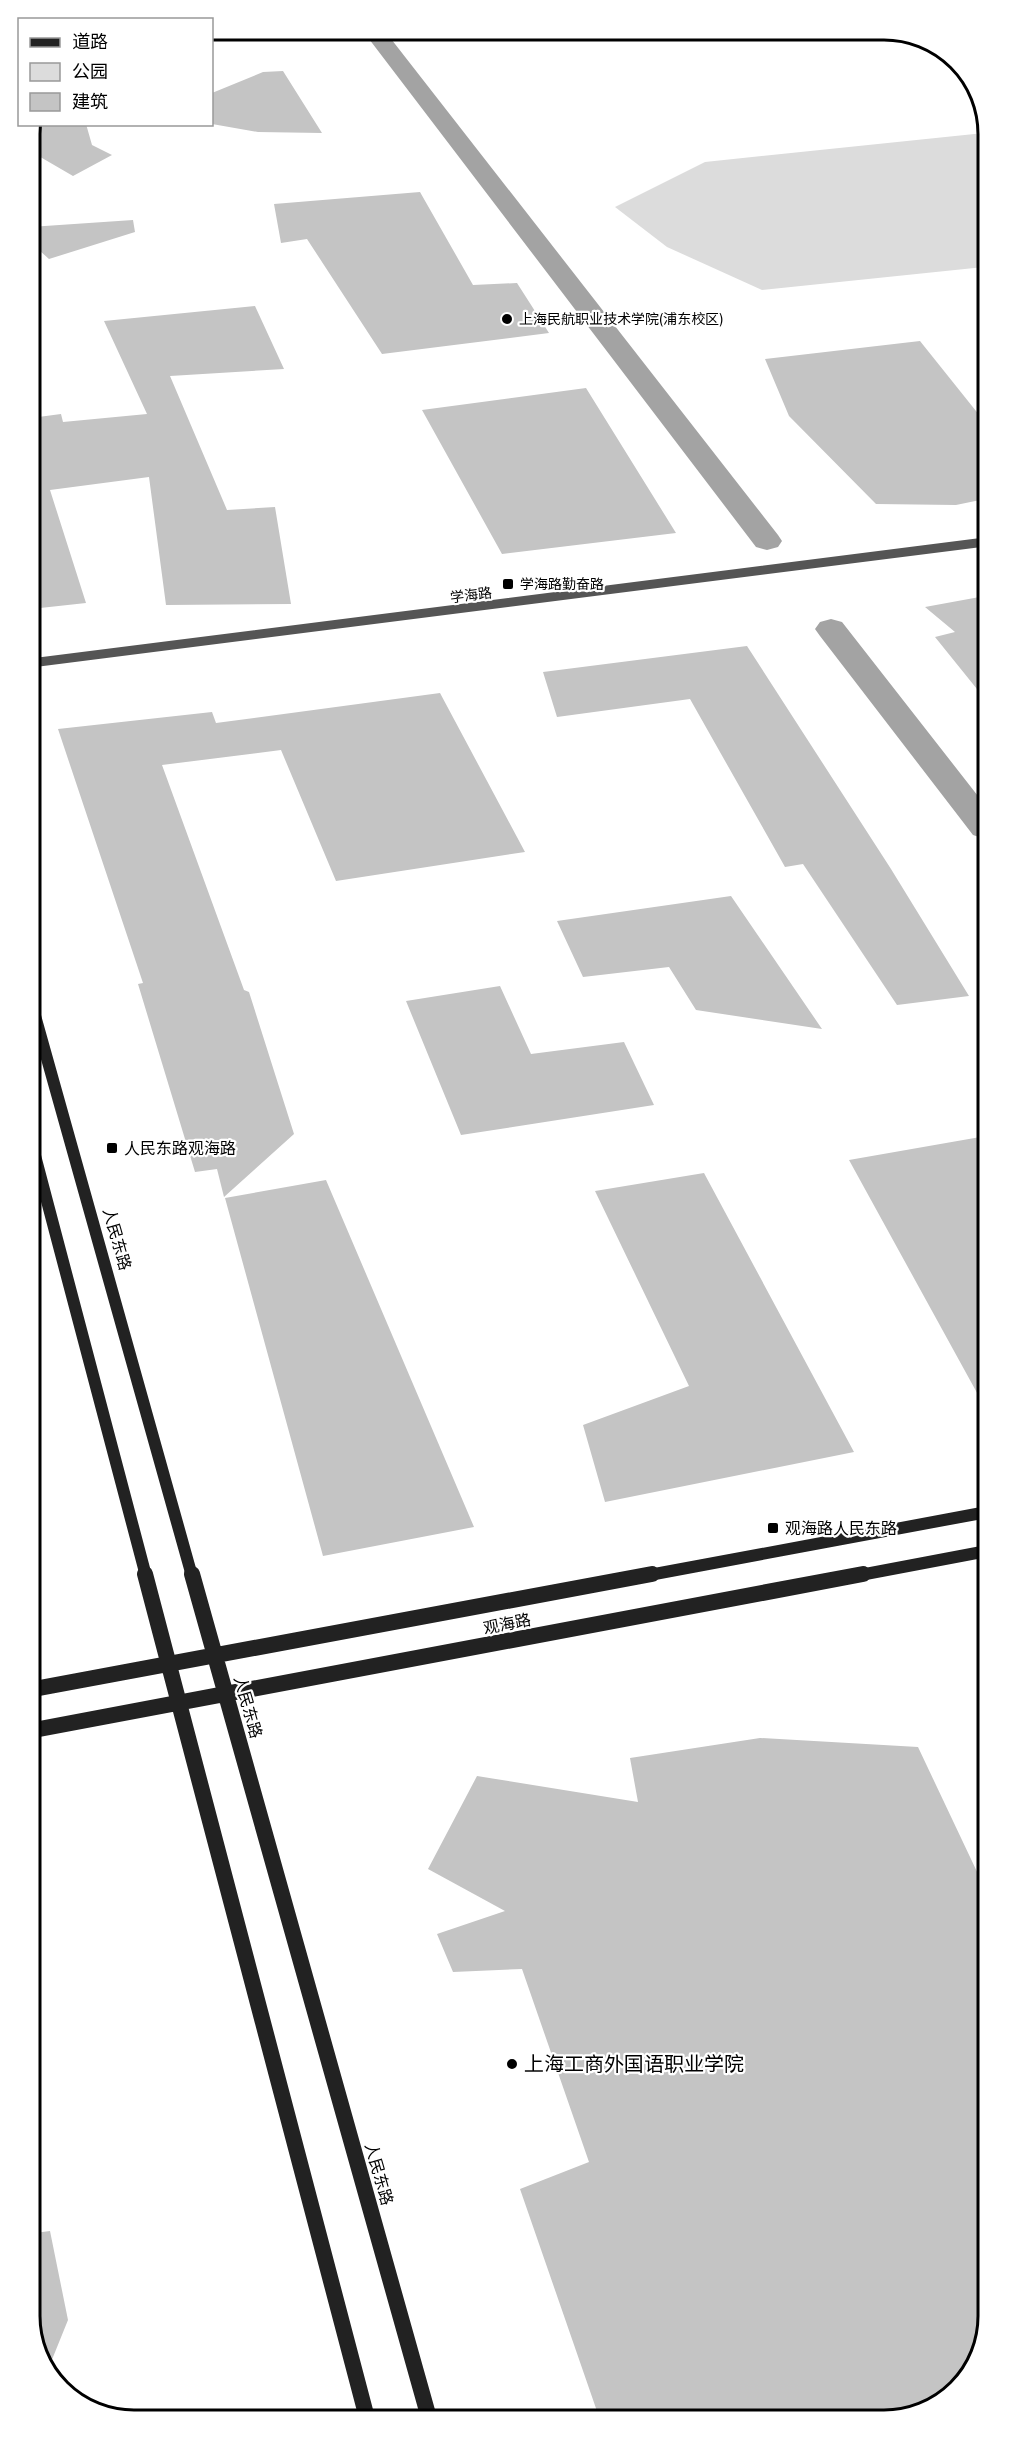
<svg xmlns="http://www.w3.org/2000/svg" width="1019" height="2450" font-family="'Public Sans','Noto Sans SC',sans-serif">
	<rect width="100%" height="100%" fill="#fff"/>
	<!-- green -->
	<path fill="#dcdcdc" d="M984,133v134l-222,23 -95,-43 -52,-40 90,-45z"/>
	<g fill="none" stroke-linecap="round" stroke-linejoin="round">
		<!-- canal -->
		<path fill="#a3a3a3" fill-rule="evenodd" d="M366,35h22l390,500 4,6 -4,6 -11,3 -11,-3z
			M831,619l11,3 143,183v34l-12,-4 -153,-199 -5,-7 5,-7z"/>
	</g>
	<!-- building -->
	<path fill="#c4c4c4" d="M283,71l39,62 -64,-1 -46,-8v-31l51,-21z
		M32,124h54l6,21 20,10 -39,21 -43,-25z
		M420,192l53,93 44,-2 32,50 -167,21 -75,-115 -26,4 -7,-39z
		M133,220l2,12 -86,27 -19,-17v-15z
		M255,306l29,63 -114,7 57,134 48,-3 16,97 -125,1 -17,-128 -99,13 36,113 -55,6v-191l30,-4 2,8 84,-8 -43,-93z
		M920,341l64,80 1,78 -29,6 -80,-1 -87,-88 -24,-57z
		M586,388l90,145 -174,21 -80,-144z
		M985,596v103l-50,-62 20,-5 -30,-25z
		M747,646l144,223 78,127 -72,9 -94,-141 -18,3 -95,-168 -133,18 -14,-45z
		M440,693l85,159 -189,29 -55,-131 -119,15 82,225 5,2 45,142 -70,63 -7,-28 -22,3 -57,-188 5,-1 -85,-254 154,-17 4,11z
		M731,896l91,133 -126,-19 -27,-43 -86,10 -26,-56z
		M500,986l31,68 93,-12 30,63 -193,30 -55,-134z
		M986,1136l1,251v24l-138,-251z
		M704,1173l150,279 -249,50 -22,-77 106,-39 -94,-195z
		M326,1180l148,347 -151,29 -98,-358z
		M760,1738l158,9 70,148 1,421 -21,63 -50,36 -319,2 -79,-228 69,-27 -67,-193 -69,3 -16,-38 68,-23 -77,-42 49,-93 161,26 -8,-44z
		M50,2231l18,89 -19,47 -14,-18v-116z"/>
	<g fill="none" stroke-linecap="round" stroke-linejoin="round">
		<!-- street -->
		<path stroke="#555" stroke-width="9" d="M31,663l954,-121"/>
		<!-- secondary-far1 -->
		<path stroke="#222" stroke-width="12" d="M32,1005l160,571
			M33,1148l113,428
			M644,1576l343,-64
			M855,1576l132,-25"/>
		<!-- secondary -->
		<path stroke="#222" stroke-width="16" d="M145,1574l222,844
			M192,1574l237,844
			M34,1689l618,-115
			M34,1730l829,-156"/>
	</g>
	<!-- markers -->
	<g fill="#000" stroke="#fff" stroke-width="2">
		<circle cx="507" cy="319" r="6"/>
		<rect x="502" y="578" width="12" height="12" rx="3"/>
		<rect x="106" y="1142" width="12" height="12" rx="3"/>
		<rect x="767" y="1522" width="12" height="12" rx="3"/>
		<circle cx="512" cy="2064" r="6"/>
	</g>
	<g text-anchor="middle" dominant-baseline="central" stroke-width="4.5" stroke-linejoin="round" paint-order="stroke">
		<!-- far-poi labels -->
		<g font-size="14" fill="#000" stroke="#fff" text-anchor="start">
			<text x="519" y="319">上海民航职业技术学院(浦东校区)</text>
			<text x="520" y="584">学海路勤奋路</text>
		</g>
		<!-- far-street labels -->
		<g font-size="14" fill="#000" stroke="#fff">
			<text transform="translate(471 595) rotate(-7)">学海路</text>
		</g>
		<!-- poi labels -->
		<g font-size="16" fill="#000" stroke="#fff" text-anchor="start">
			<text x="124" y="1148">人民东路观海路</text>
			<text x="785" y="1528">观海路人民东路</text>
		</g>
		<!-- street labels -->
		<g font-size="16" fill="#000" stroke="#fff">
			<text transform="translate(117 1239) rotate(74)">人民东路</text>
			<text transform="translate(507 1624) rotate(-11)">观海路</text>
			<text transform="translate(248 1707) rotate(74)">人民东路</text>
			<text transform="translate(379 2174) rotate(74)">人民东路</text>
		</g>
		<!-- near-poi labels -->
		<g font-size="20" fill="#000" stroke="#fff" text-anchor="start">
			<text x="524" y="2064">上海工商外国语职业学院</text>
		</g>
	</g>
	<!-- crop -->
	<path d="M0 0H1019V2450H0ZM134 40H884A94 94 0 0 1 978 134V2316A94 94 0 0 1 884 2410H134A94 94 0 0 1 40 2316V134A94 94 0 0 1 134 40Z" fill="#fff" fill-rule="evenodd"/>
	<path fill="none" stroke="#000" stroke-width="3" d="M134 40H884A94 94 0 0 1 978 134V2316A94 94 0 0 1 884 2410H134A94 94 0 0 1 40 2316V134A94 94 0 0 1 134 40Z"/>
	<!-- legend -->
	<rect x="18" y="18" width="195" height="108" fill="#ffffff" stroke="#999999" stroke-width="1.5"/>
	<rect x="30" y="38" width="30" height="9" fill="#222222" stroke="#999999" stroke-width="1.5"/>
	<text x="72" y="48" font-size="18" fill="#000000">道路</text>
	<rect x="30" y="63" width="30" height="18" fill="#dcdcdc" stroke="#999999" stroke-width="1.5"/>
	<text x="72" y="78" font-size="18" fill="#000000">公园</text>
	<rect x="30" y="93" width="30" height="18" fill="#c4c4c4" stroke="#999999" stroke-width="1.5"/>
	<text x="72" y="108" font-size="18" fill="#000000">建筑</text>
</svg>
